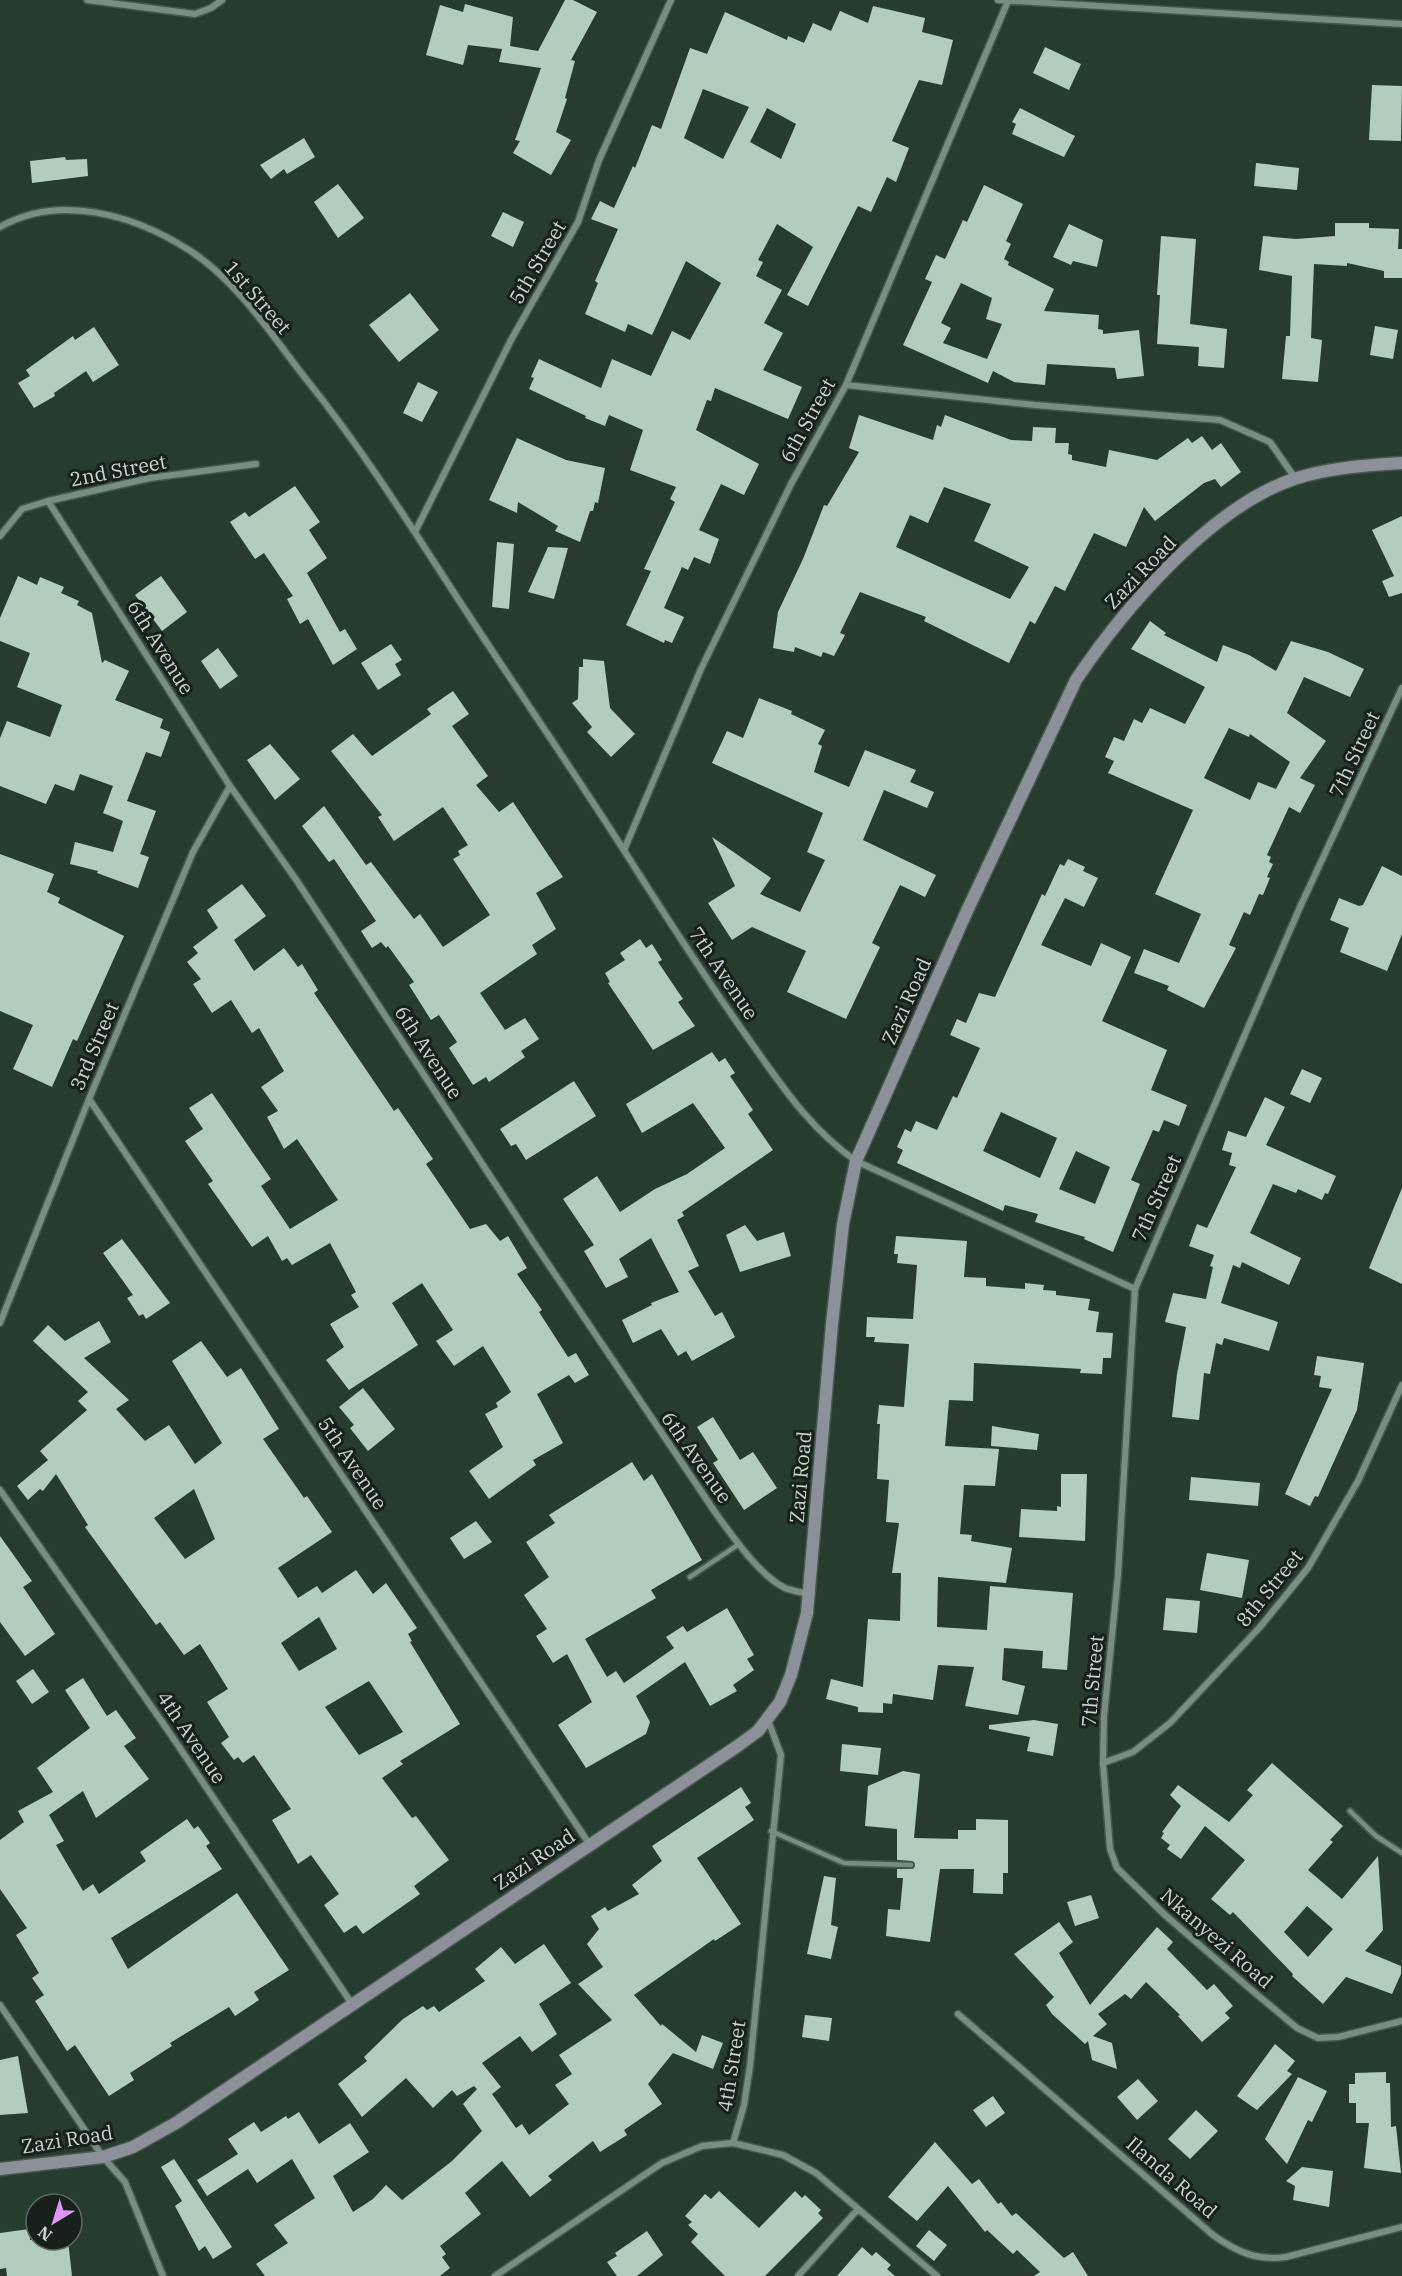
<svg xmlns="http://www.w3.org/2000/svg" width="1402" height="2276" font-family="'IBM Plex Serif',serif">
	<rect width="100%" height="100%" fill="#263c2f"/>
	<!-- building -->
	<path fill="#b3cdbd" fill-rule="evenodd" d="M565,0h8l24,12 -26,48 4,1 -10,37 2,1 -11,33 15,8 -20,35 -38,-22 7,-12 -5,-1 26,-72 -42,-6 3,-13 -34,-4 -5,20 -37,-10 14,-50 23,7 2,-8 48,13 -3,29 28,5z
		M873,6l52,12 -3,14 31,8 -11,45 -23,-5 -27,61 17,7 -13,34 -9,-5 -16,35 -13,-6 -50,100 -21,-11 26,-48 -36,-23 -19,36 5,2 -7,14 26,14 -18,33 19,10 -20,37 39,17 -14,32 -73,-31 -4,13 -4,-1 -11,30 63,34 -15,31 -23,-11 -22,46 20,9 -9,25 -16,-7 -6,13 -6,-3 -18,41 20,9 -12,26 -7,-3 -1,3 -38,-18 25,-54 -7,-2 31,-67 -5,-3 6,-12 -46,-17 13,-40 -34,-15 -4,11 -20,-8 1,-2 -57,-27 5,-11 -3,-1 8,-18 62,29 11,-29 39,17 21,-45 18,9 31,-57 -35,-22 -34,74 -24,-11 -3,8 -40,-18 13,-31 -3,-2 23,-52 -27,-10 9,-18 14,7 19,-42 2,2 17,-43 9,4 29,-81 17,6 18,-42 62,28 1,-4 16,7 9,-20 18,8 9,-20 28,12zM703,89l46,18 -26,52 -39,-21zM767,108l29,16 -15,35 -31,-17z
		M1045,47l36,17 -12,26 -36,-17z
		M1372,85l30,1 -1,55 -32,-1z
		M1020,108l55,28 -11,21 -52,-23 4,-10 -4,-2z
		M304,138l11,19 -28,17 -3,-5 -13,10 -11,-14z
		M65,157l1,3 21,-1 1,17 -56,7 -2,-22z
		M1256,163l43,5 -2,22 -43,-4z
		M338,184l26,34 -26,20 -24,-36z
		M984,185l39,19 -17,37 5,3 -7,15 5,3 -1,3 46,24 -10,22 55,4 -1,14 5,1v4l36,-4 5,46 -27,3 -2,-11 -68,-4 -2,21 -31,-3 -21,-11 -5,12 -85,-38 29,-63 -7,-3 11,-24 9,4 18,-39 4,2zM961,283l31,15 -6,21 16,5 -15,35 -44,-16 8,-15 -10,-5z
		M503,212l21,10 -11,25 -22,-11z
		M1335,223h34v5l30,1 -1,20h4v29h-18v-7l-37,-8v3l-33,-2 -3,74 11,2 -4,42 -36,-3 4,-43h4l2,-60 -33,-6 4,-34 33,3 39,-3z
		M1069,224l34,16 -6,27 -24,-6 -2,4 -18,-8z
		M1161,236l35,3 -6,85 37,5 -3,39 -26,-2 1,-19 -42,-3 3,-49h-3z
		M410,293l29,37 -40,32 -30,-37z
		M1375,326l23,4 -5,29 -23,-4z
		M94,327l25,38 -26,17 -7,-11 -32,22 1,3 -21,12 -16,-25 12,-7 -4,-6 47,-34 2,4z
		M418,382l20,10 -16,30 -19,-9z
		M859,415l74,25 4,-15 4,2 4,-12 66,25 21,1 1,-14 23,1 -1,15h14l-1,11 4,1v5l34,7 3,-17 48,10 31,-22 4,5 10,-7 10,14 9,-7 20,29 -20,15 -6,-8 -11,4 -49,38 -11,-14 -18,40 -32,-14 -29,58 -10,-5 -20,38 -5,-3 -21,42 -85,-42 2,-4 -66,-25 -20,41 5,2 -11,21 -11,-4 -2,5 -26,-10 -1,5 -21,-4 5,-36 25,-53 21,-54 3,1 32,-54 -10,-4zM944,487l47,17 -17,37 55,26 -19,32 -114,-52 14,-32 18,8z
		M517,438l49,22 39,8 -7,35 -3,-1 -2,9h-3l-10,31 -25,-11 3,-5 -40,-24 -1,11 -28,-13z
		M295,486l25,36 -11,8 18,28 -20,15 33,59 5,-3 12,20 -24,16 -25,-46 -8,5 -13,-25 6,-3 -29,-43 -9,6 -25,-37 15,-10 4,5z
		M1402,516v77l-13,4 -7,-16 12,-5 -22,-46z
		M497,542l17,2 -5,65 -17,-2z
		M548,547l20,1 -14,51 -26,-7z
		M18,576l19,9 3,-8 24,10 -3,6 18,8 -2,4 15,8 10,50 3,-3 24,11 -14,29 48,19 -3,9 10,4 -9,25 -15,-5 -19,49 29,10 -16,43 9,3 -11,31 -41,-15 1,-2 -28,-7 5,-22 38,10 10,-31 -20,-8 10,-27 -33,-12 -6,17 -19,-7 -9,20 -46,-18v-48l7,-17 43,16 12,-32 -45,-18 13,-34 -30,-12v-23z
		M161,576l26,36 -25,19 -27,-36z
		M1150,621l16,12 -2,2 53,27 6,-17 26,10 27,16 15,-30 37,11 36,17 -14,28 -46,-20 -17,36 39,28 -26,37 15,7 -15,28 -11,-6 -22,48 4,2 -2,5 4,2 -6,13 3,1 -7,17 -4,-1 -9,21 -6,-3 -15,33 7,3 -32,60 -37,-18 2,-4 -35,-13 10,-24 35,14 22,-49 -46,-20 38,-84 -85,-37 6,-12 -9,-4 9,-20 10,4 10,-22 8,4 8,-15 35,16 20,-37 -74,-38zM1229,728l20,9 1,-3 40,28 -14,27 -18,-7 -8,18 -46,-22z
		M391,644l11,16 -7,4 6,11 -23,15 -17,-27z
		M218,648l20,28 -18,13 -19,-28z
		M583,659l21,2 6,47 25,26 -24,23 -24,-25 5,-5 -20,-24 6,-4 1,-32h4z
		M453,691l16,23 -17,12 36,50 -12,9 23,27 14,-10 50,75 -27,16 20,36 -24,16 5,9 -57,39 25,37 20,-12 14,21 -18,12 4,6 -36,25 -3,-5 -13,8 -24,-37 8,-6 -18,-27 -8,5 -22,-35 5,-3 -26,-36 -2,2 -5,-6 -9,6 -11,-17 15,-10 -42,-62 -5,3 -27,-36 22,-20 42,59 5,-3 43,57 6,-5 23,33 47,-32 -37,-56 7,-4 -2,-4 10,-6 -25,-38 -49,34 -16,-24 4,-2 -51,-64 22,-17 19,22 59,-42 -4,-5z
		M759,698l33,13 -1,3 34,16 -7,14 4,2 -8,26 35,15 16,-37 51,20 -6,12 24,10 -7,16 -43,-18 -21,50 73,35 -11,22 -25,-12 -28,58 8,4 -34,72 -59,-27 19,-41 -54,-24 -20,13 -24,-37 27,-17 -23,-49 59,41 -11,16 40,18 25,-52 -18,-8 16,-39 -111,-50 15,-32 16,7z
		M270,744l30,35 -25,21 -28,-40z
		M0,854l54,20 -7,18 13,6 -2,5 66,33 -47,105 -4,-2 -21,48 -39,-18 20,-44 -33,-14z
		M1068,859l17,8 -2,4 15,7 -14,29 -19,-9 -24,47 50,21 10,-23 30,14 -29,64 65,29 -16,40 36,15 -8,21 -15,-6 -5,12 -6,-2 -22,50 9,4 -27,68 -29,-13 1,-2 -50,-15 3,-8 -33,-9 -2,6 -106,-48 6,-13 -6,-3 8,-18 6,3 5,-11 21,9 16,-34 4,2 23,-50 -30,-13 7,-16 9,4 13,-30 16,4 47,-103 3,2 15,-32 4,2zM1001,1112l56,26 -17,40 -57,-27zM1076,1151l34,16 -15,37 -36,-15z
		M1382,866l20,10v58l-15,37 -47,-19 9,-24 -19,-8 9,-22 20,8 4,-1z
		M242,884l24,32 -32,24 20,31 30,-23 14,19 4,-3 16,26 -4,3 80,118 4,-3 35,51 -7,5 44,65 16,-5 14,17 8,-5 19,32 -10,6 25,36 -3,2 29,45 8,-4 13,22 -14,8 -6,-8 -32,19 26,49 -30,17 3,5 -47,34 -20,-28 34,-24 -18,-33 13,-7 -2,-4 15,-11 -28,-46 -29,20 -18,-25 17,-11 -31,-47 -30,20 26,42 -69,45 -23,-30 18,-13 -14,-23 29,-17 -8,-12 5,-3 -26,-49 -38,22 -5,-7 -5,3 -14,-25 -16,11 -44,-63 5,-3 -28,-40 18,-12 -14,-21 23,-15 59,86 -10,7 29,43 48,-29 -41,-61 -13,10 -17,-32 11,-6 -17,-24 23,-16 -25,-43 -7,5 -21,-33 -19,13 -19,-29 8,-5 -14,-17 11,-9 -5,-6 25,-19 -11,-18z
		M640,939l6,9 6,-4 10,16 -4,2 25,37 -5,3 17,24 -42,24 -45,-67 2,-1 -5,-9 20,-13 -5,-7z
		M712,1052l7,10 6,-4 10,15 -5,3 23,34 -5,4 25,36 -91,62 2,4 -7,4 22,46 -11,5 27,45 7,-4 13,25 -43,24 -6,-10 -8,5 -17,-27 -28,14 -11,-23 30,-15 -1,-2 28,-11 -28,-54 -32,21 9,18 -22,11 -22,-37 10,-6 -31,-46 34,-23 23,36 35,-23 32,-15 38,-26 -32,-45 -51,30 -16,-29z
		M1302,1069l20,9 -12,25 -20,-9z
		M574,1081l22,35 -70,44 -10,-16 -5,2 -11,-17z
		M1265,1097l20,10 -19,38 70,31 -8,18 -3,-1 -3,7 -24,-11 -2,4 -23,-9 -23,49 51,25 -12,27 -47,-23 -2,6 -7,-3 -12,38 57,19 -9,29 -45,-13 -2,7 -6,-2 -6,31 -6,-1 -5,47 -27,-3 5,-43 9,-47 -21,-5 8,-29 33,6 7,-32 -3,-1 4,-11 -25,-9 8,-22 10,4 29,-61 -7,-2 3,-12 -10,-3 6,-19 18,6z
		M1402,1188v96l-33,-16z
		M745,1225l12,16 27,-9 7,24 -51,16 -14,-37z
		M896,1236l71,5 -3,36 22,1v8l39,3v-6l19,2 -1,5 13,1v4l34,4 -2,11 11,2 -3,20 17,1 -2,25h-8l-1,16 -22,-1 1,-4 -107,-6 -1,38 -24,-1 -4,46 54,3 -4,37 -31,-1 -4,49 12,1 -1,6 41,7 -6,35 -68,-6 -1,50 50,3 3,-44 83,7 -6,77 -25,-2 1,-17 -39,-3 -2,32 23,6 -7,29 -53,-9 9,-39 -36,-2 -5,35 -40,-6 -1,10 -9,-1v10l-25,-1v-5l-32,-8 5,-20 32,8 5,-68 32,2 1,-48h-9l7,-50 -13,-1 3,-42 -12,-1 3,-55h-3l2,-19 25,2 5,-63 -35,-2 1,-5h-9l1,-20 46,2 4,-54 -20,-2 1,-9h-4z
		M122,1239l48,64 -24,16 -3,-5 -4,2 -12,-18 6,-3 -30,-42z
		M99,1321l12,21 -27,16 45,42 -13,9 29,32 24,-16 26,39 27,-21 -50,-82 29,-20 26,36 14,-9 38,61 -16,10 41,59 3,-2 25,36 -54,36 20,30 19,-12 5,7 34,-23 17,24 13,-11 31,45 -9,6 4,7 -2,1 50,82 -60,37 3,3 -21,14 30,40 4,-2 33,44 -35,26 6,8 -57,40 -7,-9 -12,8 -20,-28 15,-11 -28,-39 -13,9 -26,-44 19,-11 -37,-54 -11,8 -5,-6 -4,3 -13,-17 8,-6 -22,-35 21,-13 -28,-45 -16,11 -24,-33 -4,3 -71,-98 3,-2 -32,-51 -13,17 -3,-2 -12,11 -11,-14 31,-26 -8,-9 47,-41 -9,-9 10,-9 -55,-51 15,-16 17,16zM194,1489l21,50 -30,20 -31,-41zM319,1617l18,32 -38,22 -18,-28zM369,1681l34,51 -44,23 -34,-48z
		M1317,1356l47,7 -7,47 -39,87 -3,-1 -5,10 -25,-12 47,-105 -13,-2 2,-11 -7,-1z
		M363,1388l32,41 -27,22 -18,-23 4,-3 -15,-18z
		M713,1417l27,43 13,-8 24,36 -33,22 -31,-47 5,-3 -21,-33z
		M992,1426l47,8 -2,16 -46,-4z
		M632,1462l12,19 8,-7 50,86 -51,30 5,8 -71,41 22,38 9,-6 8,12 50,-35 -8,-11 17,-11 4,6 40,-24 27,47 -7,4 7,11 -21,15 4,6 -27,15 -25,-44 -49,34 14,26 -4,12 -60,34 -28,-43 34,-23 -25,-48 -14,9 -17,-27 11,-7 -23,-34 25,-18 -23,-35 29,-19 -6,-8z
		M1061,1474h26l-2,67 -66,-4 2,-28 36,2v-5l4,1z
		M1191,1477l69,6 -2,23 -69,-6z
		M476,1521l16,21 -28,17 -14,-21z
		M0,1536l32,45 -9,6 32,47 -30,22 -25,-34z
		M1207,1553l42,7 -7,38 -42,-8z
		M1166,1598l34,3 -3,32 -34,-3z
		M33,1669l16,23 -17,12 -16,-23z
		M83,1678l24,38 9,-6 20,28 -12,8 25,33 -53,39 -13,-27 -34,24 15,26 -8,4 27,46 10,-7 6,10 47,-33 -6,-9 47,-33 7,10 4,-3 12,17 -4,3 16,23 -111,69 17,31 109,-76 52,77 -35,22 5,8 -24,16 -6,-9 -59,36 2,3 -42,27 4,7 -25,16 -34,-51 -8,6 -32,-50 9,-6 -12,-17 7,-5 -23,-38 11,-7 -27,-39v-49l24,-18 -6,-11 35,-19 -16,-24 53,-40 -25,-38z
		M1034,1720l24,4 -5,32 -26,-5 3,-14 -41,-8v-4z
		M842,1744l39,4 -3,27 -38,-4z
		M1272,1763l71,63 -13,14 3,2 -25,28 34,29 36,-43 5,74 -18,21 36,15v8l-9,20 -46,-17 -23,27 -31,-28 1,-2 -60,-62 -3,3 -19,-16 34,-39 -40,-34 -24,33 -14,-10 3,-4 -9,-7 3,-5 -2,-1 19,-26 -11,-11 8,-10 51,37 24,-27 -6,-5zM1307,1906l26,23 -25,28 -24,-25z
		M903,1771l17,3 -6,64 44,1v-9h18v-11l32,1v53h-5v21l-30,-1 1,-24h-34l-10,73 -44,-6 2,-27 12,1 3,-32h-6v-9h16l2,-4 -3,-4 -15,-1v-31l-32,-3 3,-40z
		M741,1787l10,16 -6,4 9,13 -57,38 44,66 -26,17 -1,-2 -80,56 27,31 1,-2 34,28 6,-17 21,8 -10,26 -40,-16 -25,31 14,20 -38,26 3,5 -27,17 -7,-11 -45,35 4,4 -22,17 -28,-36 -37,32 16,21 -41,32 6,8 -4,3 8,11 -10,8h-175l-9,-12 32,-21 -14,-18 41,-27 -23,-39 -35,24 -9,-14 -41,27 -10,-16 41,-26 -10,-15 26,-17 7,10 25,-16 2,3 11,-7 20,32 31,-21 19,29 -36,24 20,36 20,-13 13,-14 16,15 50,-39 30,-30 -19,-27 14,-15 -3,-3 -17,10 -5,-6 -19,18 -27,-30 -44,39 -24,-33 29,-23 -3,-4 39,-38 20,-13 4,4 7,-4 5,6 46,-31 -10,-12 26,-22 14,17 29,-20 27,39 -32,21 18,30 -25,18 -12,-16 -38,27 19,24 -9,7 24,34 6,-4 7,11 40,-31 -14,-19 17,-11 -13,-19 53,-35 -34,-36 25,-17 -16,-23 12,-15 -8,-13 14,-9 3,4 31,-17 -7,-9 30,-24 -10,-15z
		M824,1876l12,2 -5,47 7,2 -7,32 -24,-5z
		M1091,1895l8,23 -24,8 -8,-24z
		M1059,1922l14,20 -14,11 31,52 67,-78 16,15 -6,7 40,41 7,-6 19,22 -8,7 5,5 -28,24 -24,-26 2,-1 -34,-33 -15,17 -6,-5 -27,20 9,10 -14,12 19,7 5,26 -25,-9 -4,-19 -3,3 -33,-30 -6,-9 8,-8 -40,-43z
		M805,2015l27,3 -3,23 -27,-4z
		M1275,2044l20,17 -8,10 5,3 -35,36 -20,-14z
		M18,2056l10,57 -28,2v-55z
		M1386,2072v11h4l1,44 5,-1 5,47 -37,-5 5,-45h-13v-20h-7v-19h6v-11z
		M1298,2077l29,14 -15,31 -4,-2 -21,44 -22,-25z
		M1138,2079l20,22 -21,19 -20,-23z
		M993,2096l12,17 -19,14 -13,-17z
		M1196,2110l22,21 -28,28 -22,-20z
		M935,2142l37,42 7,-5 19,25 3,-2 11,14 4,-3 48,45 9,-6 15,24h-54l6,-4 -23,-22 -4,4 -26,-24 -2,2 -37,-46 -31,35 -29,-24z
		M174,2159l58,88 -19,12 -8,-13 -6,5 -24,-45 7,-5 -21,-34z
		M1302,2167l31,4 -4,36 -36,-7 2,-14 -9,-5z
		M719,2191l40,37 36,-37 7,7 3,-3 16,15 -3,3 5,5 -58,58h-40l-34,-34 7,-8 -10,-9 4,-3 -7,-6 20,-22 6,5z
		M29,2229l1,11h38l4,36h-65l-1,-8 -6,1v-36z
		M929,2230l18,15 -13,16 -18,-15z
		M647,2231l16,24 -26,21h-20l-10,-14 10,-6 -2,-3z
		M862,2247l10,9 4,-4 15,13 -4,4 8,7h-58z"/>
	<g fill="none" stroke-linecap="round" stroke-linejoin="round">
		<defs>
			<path id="lane" d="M690,1577l49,-33
				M1350,1811l26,25 26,17
				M771,1831l73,32 67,2"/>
			<path id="street" d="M87,0l108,14 16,-6 11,-8
				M998,0l404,24
				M0,227c60,-34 134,-12 189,23 50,32 85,89 121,134 56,70 103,146 152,221 56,86 115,171 170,258 38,60 77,120 118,178 32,45 60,88 106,120l279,128
				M846,385l189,20 185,15 50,22 25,36
				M48,501l182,285 67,95 237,362 183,272c17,23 42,60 68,73 7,3 16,4 23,6
				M415,532l96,-192 67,-118 21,-62 72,-160
				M0,536l22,-27 26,-8 102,-23 106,-14
				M1402,688l-102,219 -165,382 -17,286 -14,141 -1,47 7,86 7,19 48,47 83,72 49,41 21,10 20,-1 64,-16
				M624,850l77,-181 90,-185 55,-99 162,-384
				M89,1099l501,746
				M0,1323l89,-224 104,-247 37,-66
				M0,1490l167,239 185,275
				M1103,1763l30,-11 37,-29 90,-96 48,-59 50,-87 44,-96
				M0,2005l103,152 22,25 38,94
				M958,2014l255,221c24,17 44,26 73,22l116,-30
				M733,2143l50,12 33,18 121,103
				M495,2276l167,-113 40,-17 31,-3 11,-38 6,-39 31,-311 -13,-35
				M798,2276l60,-67"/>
			<path id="secondary" d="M0,2169l103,-12 30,-10 43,-24 563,-378 19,-14 22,-29 11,-27 16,-62 25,-289 11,-100 13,-63 110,-248 110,-233c48,-72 135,-173 218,-201 34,-11 73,-14 108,-16"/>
		</defs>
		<!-- lane casing -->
		<use href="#lane" stroke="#45584e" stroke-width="8"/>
		<!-- street casing -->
		<use href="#street" stroke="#45584e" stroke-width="9"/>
		<!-- secondary casing -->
		<use href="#secondary" stroke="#45584e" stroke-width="15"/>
		<!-- lane -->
		<use href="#lane" stroke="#768f80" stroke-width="4.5"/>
		<!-- street -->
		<use href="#street" stroke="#768f80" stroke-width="6"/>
		<!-- secondary -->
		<use href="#secondary" stroke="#8c9098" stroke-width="12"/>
	</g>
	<g text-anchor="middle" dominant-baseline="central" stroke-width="6" stroke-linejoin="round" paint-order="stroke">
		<!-- street labels -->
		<g font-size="20" fill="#c8d5cd" stroke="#17201a">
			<text transform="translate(537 262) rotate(-60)">5th Street</text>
			<text transform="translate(258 297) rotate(49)">1st Street</text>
			<text transform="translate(807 420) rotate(-61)">6th Street</text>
			<text transform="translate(118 470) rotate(-11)">2nd Street</text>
			<text transform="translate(1140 572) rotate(-46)">Zazi Road</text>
			<text transform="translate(161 647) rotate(58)">6th Avenue</text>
			<text transform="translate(1354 754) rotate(-65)">7th Street</text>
			<text transform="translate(724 973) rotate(56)">7th Avenue</text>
			<text transform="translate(906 1001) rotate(-66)">Zazi Road</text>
			<text transform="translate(94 1046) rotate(-67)">3rd Street</text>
			<text transform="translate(429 1052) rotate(57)">6th Avenue</text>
			<text transform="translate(1156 1198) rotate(-66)">7th Street</text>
			<text transform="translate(697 1457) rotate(55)">6th Avenue</text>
			<text transform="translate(353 1463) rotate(56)">5th Avenue</text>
			<text transform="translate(800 1477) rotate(-85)">Zazi Road</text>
			<text transform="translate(1269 1588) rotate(-51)">8th Street</text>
			<text transform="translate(1092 1681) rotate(-85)">7th Street</text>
			<text transform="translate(192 1737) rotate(56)">4th Avenue</text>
			<text transform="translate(534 1859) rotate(-34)">Zazi Road</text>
			<text transform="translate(1217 1938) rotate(41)">Nkanyezi Road</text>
			<text transform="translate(731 2066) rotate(-81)">4th Street</text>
			<text transform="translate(67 2139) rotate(-9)">Zazi Road</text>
			<text transform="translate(1172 2177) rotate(41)">Ilanda Road</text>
		</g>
	</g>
	<!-- north arrow -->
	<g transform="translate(54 2222) rotate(218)"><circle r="28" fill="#17201a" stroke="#5e6862" stroke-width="1.5"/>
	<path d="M0-4.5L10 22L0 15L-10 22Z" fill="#de98f3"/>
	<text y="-9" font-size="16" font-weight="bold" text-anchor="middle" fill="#c8d5cd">N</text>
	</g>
</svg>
